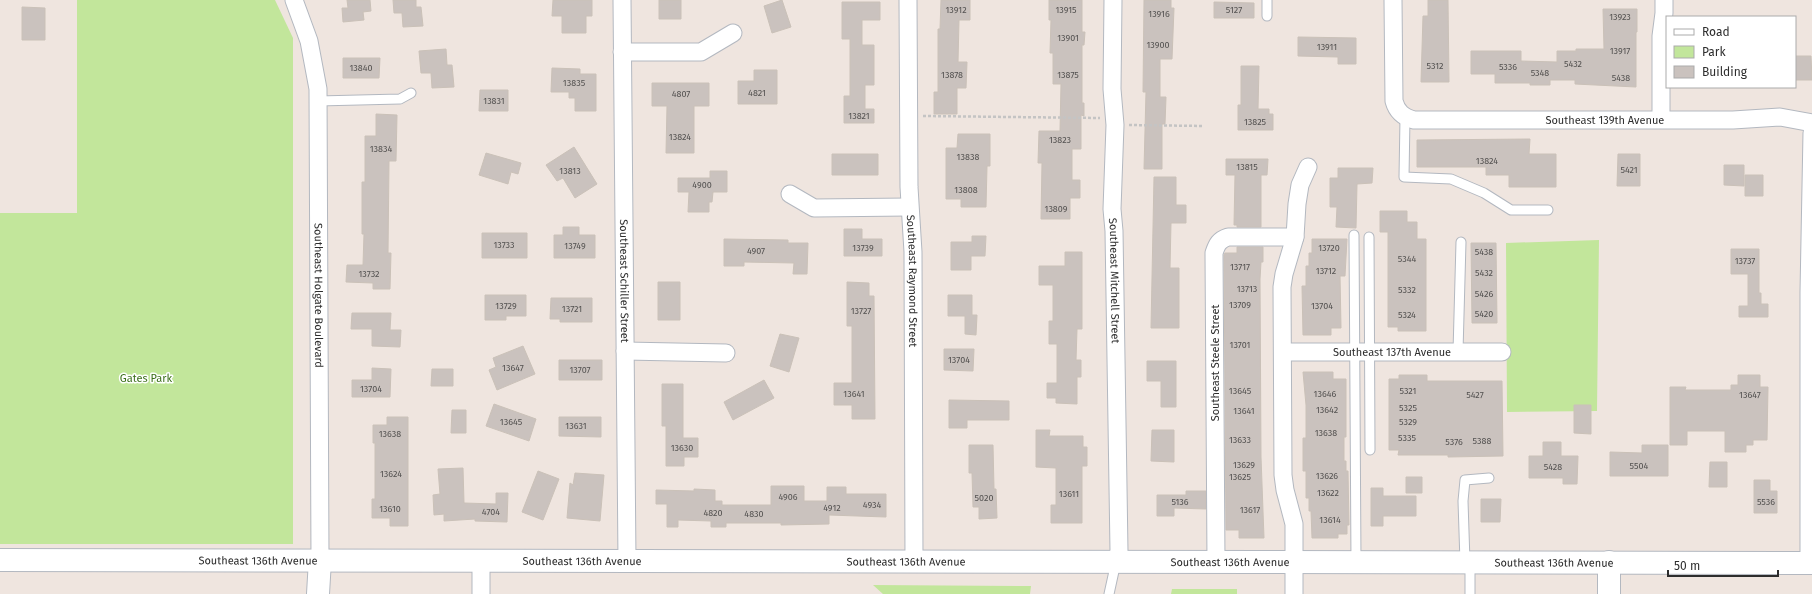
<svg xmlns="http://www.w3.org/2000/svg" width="1812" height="594" font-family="'Fira Sans',sans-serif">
	<rect width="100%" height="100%" fill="#efe5df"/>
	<!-- green -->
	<path fill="#c2e69b" d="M77,0h198l18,38v506h-293v-331h77z
		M1599,240l-2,171 -90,1 -1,-169z
		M873,585l158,1 -1,8h-147z
		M1172,589h65v5h-66z"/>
	<!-- building -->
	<path fill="#cac2be" stroke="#cac1b8" d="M347,0h23l1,11 -8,1 1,8 -21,2 -1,-14h6z
		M393,0h23v7h5l2,19 -20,1 -1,-14h-8z
		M553,0h39v16h-6v17h-24v-17h-10z
		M659,0h22v19h-22z
		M782,0l9,27 -19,6 -8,-27z
		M941,0h29v20h-11l-1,42h9l-1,26h-9v26h-23v-22h4v-63h2z
		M1049,0h33v32h3l-1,13h-2v58h2v13l-3,-1v34h-9v31h8v18h-10v21h-29l1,-56h-4l1,-32h21l1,-47h-8v-31h-3l1,-33h-2z
		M1144,0h27v8h3l-2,51h-12v38h6l-1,27h-3v45h-18l2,-77h-3z
		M1428,0h20l1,82h-28l2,-66h5z
		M842,2h38v18h-18v25h12v40h-9v24h9v14h-30v-27h6v-57h-8z
		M1214,2l40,1v15h-40z
		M22,7l23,1v32h-23z
		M1603,9h34v23h-1v55l-61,-3v-4h-25v5h-20v-2h-35v-9h-24v-23h50v10l36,1v-11h19v-2h28z
		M1298,37l58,1v26h-18v-7l-40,-1z
		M446,49l1,16h5l2,22 -22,1 -1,-15h-10l-2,-22z
		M1795,56h16l1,24h-17z
		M343,58h37l-1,20h-36z
		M1241,66h18l-1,43h11v5h4v16h-35v-25h3z
		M552,68l28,1v5h16v37h-21v-13h-6v-6h-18z
		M754,70h23v34h-39v-23h16z
		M652,83h57v23h-15v47h-28l1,-47h-15z
		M480,90h28v21h-29z
		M376,114l21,1 -1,46h-7l-1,92h3l-1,36h-17v-6l-27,-1 1,-17h16l1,-31h-2v-52h3v-46h11z
		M958,134h32v32h-3l-1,41h-25v-8h-15v-51h11z
		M1530,139l-1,15h27v33h-47v-12h-23v-8h-69v-27z
		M574,147l23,37 -22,14 -12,-20 -6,3 -11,-16z
		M486,153l35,10 -3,11 -7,-2 -3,12 -29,-9z
		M832,154h46v21h-46z
		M1618,154h22v32h-23z
		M1226,159h42l-1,16h-6v52h-24v-2h-3l1,-50h-9z
		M1724,165h20v21l-20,-1z
		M1338,168h35l-1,15 -15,1 -1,44 -20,-1 1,-20h-7v-29h8z
		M710,171h17v21h-14l-1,10h-3v10h-21l1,-20h-11v-14h32z
		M1745,175h18v21h-18z
		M1154,177h22v28h10v18h-15l-1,45h9v60h-28z
		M1380,211h27v11h10v17h9v92h-28v-4h-10v-95h-8z
		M563,227h16v8h16v23h-41v-23h9z
		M844,229h18v10h20v17h-38z
		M482,233h45v25h-45z
		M972,236h14l-1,20h-14v14h-20v-28h21z
		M724,239l64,1v3h20l-1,31h-14l1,-11 -50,-1v4h-20z
		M1312,239h35l-2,37h-5l1,52h-10v7h-28l-1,-49h4v-20h3v-13h3z
		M1471,243h25l1,80h-25z
		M1237,247h26v15h-2l-1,17 1,178 3,81h-25v-8h-13l-2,-275 1,-2h12z
		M1731,249h28v44h2v11h7v13h-29v-11h9v-32h-17z
		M1065,252h17v77h-5l-1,31h5v17h-4v27l-21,-1v-5h-9v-15h10v-39h-8v-23h4v-36h-14v-19h26z
		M658,282h22v38h-22z
		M847,282l22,1v13h5l1,123h-23v-14h-18v-22h18v-57h-5z
		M485,295h41v21h-20v4h-21z
		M948,295h24v20h5l-1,20 -11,-1v-18h-17z
		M551,298h41v24h-32v-3h-10z
		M352,313h39l-1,17h11l-1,17 -28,-1v-17h-21z
		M780,334l19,4 -10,34 -19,-6z
		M523,346l12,28 -38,16 -8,-20 7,-3 -3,-9z
		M944,349h30l-1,22 -29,-1z
		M559,360h43v20h-43z
		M1147,361h29v46h-15v-26h-14z
		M372,368l19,1 -1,28h-38v-17h20z
		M432,369h21v17h-22z
		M1303,372h30v7h13v58h-2v24h2v10h2l1,54h-2v9h-9v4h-26l-1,-27h-2v-13h-3v-27h-3v-33h3v-33z
		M1399,375h28v6h75l1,75 -55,1v-2h-50l1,-5h-10v-71h10z
		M1738,375h22v12h8l-1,53h-14v5h-7v7h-21v-21h-38v14h-17v-58h16l-1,3h46v-5h7z
		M764,380l10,18 -41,22 -9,-18z
		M662,384h21v54h15v19h-14v9h-18v-40h-4z
		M949,400l60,1v19h-42v8h-18z
		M494,404l42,15 -7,22 -43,-15z
		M1574,405h17v29l-17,-1z
		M452,410h14v23h-15z
		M387,417h21v109h-18v-8h-18v-19h3v-56h-2v-18h14z
		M559,417h42v20l-42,-1z
		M1036,430h14l-1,6h34v11h4v19h-5v57h-31v-18h5v-37l-20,-1z
		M1152,430h22v32l-23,-1z
		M1543,442h18v14h17l-1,28h-14v-6h-34v-22h14z
		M969,445h24l1,44h2l1,29 -18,1v-12h-6l-1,-34h-3z
		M1642,445h26v31h-58v-24l32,1z
		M1710,462h17v25h-18z
		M463,468l1,35 32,1v-11h12l-1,29 -32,-1v-2l-31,2v-7l-10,1 -1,-20 7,-1 -2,-25z
		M538,471l21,8 -16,41 -21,-8z
		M575,473l29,2 -4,46 -33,-3 3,-35 3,2z
		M1406,477h16v16h-16z
		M1754,480h16v11h7v22h-23z
		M771,486h33v15h23v-14h19v7h40v23l-57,-2v9l-48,1v-2h-55v4h-15v-6l-33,-1v7h-11v-23h-11v-14l38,1v-2l21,1v11h7v4h49z
		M1371,488h12v8h33v20h-33v10h-12z
		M1186,491h20v18l-32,-1v8h-17v-21h29z
		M1481,499h20l-1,23h-19z"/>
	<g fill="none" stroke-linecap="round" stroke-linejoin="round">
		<defs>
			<path id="lane" d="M1267,16v-16
				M318,101l82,-2 11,-6
				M1405,118l-1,59 47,2 33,14 27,17h37
				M1354,235l2,327
				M1369,237l1,213
				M1458,352l3,-110
				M1465,562l-2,-61 2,-21 24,-2
				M1109,594l7,-32
				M1470,594v-32"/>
			<g id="street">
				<path id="s1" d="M294,0l15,41 9,48 2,471"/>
				<path id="s2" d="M622,0l5,561"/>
				<path id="s3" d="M908,0l1,187 4,65 1,310"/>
				<path id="s4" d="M1113,0l-1,89 3,36 -3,84 2,22 5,320 -3,11"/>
				<path id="s5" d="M1393,0l1,101c3,11 9,16 20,19h319l47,-3 32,6"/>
				<path d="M622,52h79l32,-19"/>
				<path d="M1661,119v-83l3,-23v-13"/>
				<path d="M790,194l24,14 95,-1"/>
				<path d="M625,351l101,2"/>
				<path id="s6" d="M1283,352h219"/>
				<path d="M481,561v33"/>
				<path d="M1216,562l-2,-309c3,-9 5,-13 14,-16h67"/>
				<path d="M1809,563v-271l3,-159"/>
				<path d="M1294,594v-70l-9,-34 -2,-15 -1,-188 2,-13 11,-37 2,-33 3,-19 8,-18"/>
			</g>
			<g id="secondary">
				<path id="s7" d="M0,560l1812,3"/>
				<path d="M318,594l2,-34"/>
				<path d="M1609,594v-32"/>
			</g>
		</defs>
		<!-- lane casing -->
		<use href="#lane" stroke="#b3b8c0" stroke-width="11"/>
		<!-- street casing -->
		<use href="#street" stroke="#b3b8c0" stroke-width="19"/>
		<!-- secondary casing -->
		<use href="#secondary" stroke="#b3b8c0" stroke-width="24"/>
		<!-- path -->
		<path stroke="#c4c4c4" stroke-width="2.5" stroke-dasharray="3 2" stroke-linecap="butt" d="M923,116l177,2
			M1129,125l75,1"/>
		<!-- lane -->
		<use href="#lane" stroke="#fff" stroke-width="9"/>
		<!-- street -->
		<use href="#street" stroke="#fff" stroke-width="17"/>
		<!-- secondary -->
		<use href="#secondary" stroke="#fff" stroke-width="22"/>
	</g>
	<g text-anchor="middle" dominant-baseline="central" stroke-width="3" stroke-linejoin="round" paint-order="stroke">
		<!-- number labels -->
		<g font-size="9" fill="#545251">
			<text x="956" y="10">13912</text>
			<text x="1066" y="10">13915</text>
			<text x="1234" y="10">5127</text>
			<text x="1159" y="14">13916</text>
			<text x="1620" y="17">13923</text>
			<text x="1068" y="38">13901</text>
			<text x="1158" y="45">13900</text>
			<text x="1327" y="47">13911</text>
			<text x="1620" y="51">13917</text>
			<text x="1573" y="64">5432</text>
			<text x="1435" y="66">5312</text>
			<text x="1508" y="67">5336</text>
			<text x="361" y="68">13840</text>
			<text x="1540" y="73">5348</text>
			<text x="952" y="75">13878</text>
			<text x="1068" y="75">13875</text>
			<text x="1621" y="78">5438</text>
			<text x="574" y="83">13835</text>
			<text x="757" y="93">4821</text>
			<text x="681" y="94">4807</text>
			<text x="494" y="101">13831</text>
			<text x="859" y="116">13821</text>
			<text x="1255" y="122">13825</text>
			<text x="680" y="137">13824</text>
			<text x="1060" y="140">13823</text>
			<text x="381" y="149">13834</text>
			<text x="968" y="157">13838</text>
			<text x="1487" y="161">13824</text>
			<text x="1247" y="167">13815</text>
			<text x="1629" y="170">5421</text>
			<text x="570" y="171">13813</text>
			<text x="702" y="185">4900</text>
			<text x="966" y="190">13808</text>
			<text x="1056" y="209">13809</text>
			<text x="504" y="245">13733</text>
			<text x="575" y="246">13749</text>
			<text x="863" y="248">13739</text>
			<text x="1329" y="248">13720</text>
			<text x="756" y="251">4907</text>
			<text x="1484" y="252">5438</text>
			<text x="1407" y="259">5344</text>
			<text x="1745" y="261">13737</text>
			<text x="1240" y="267">13717</text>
			<text x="1326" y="271">13712</text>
			<text x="1484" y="273">5432</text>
			<text x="369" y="274">13732</text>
			<text x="1247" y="289">13713</text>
			<text x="1407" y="290">5332</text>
			<text x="1484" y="294">5426</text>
			<text x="1240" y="305">13709</text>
			<text x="506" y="306">13729</text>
			<text x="1322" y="306">13704</text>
			<text x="572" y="309">13721</text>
			<text x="861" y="311">13727</text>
			<text x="1484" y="314">5420</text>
			<text x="1407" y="315">5324</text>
			<text x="1240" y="345">13701</text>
			<text x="959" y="360">13704</text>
			<text x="513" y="368">13647</text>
			<text x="580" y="370">13707</text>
			<text x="371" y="389">13704</text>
			<text x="1240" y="391">13645</text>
			<text x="1408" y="391">5321</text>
			<text x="854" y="394">13641</text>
			<text x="1325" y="394">13646</text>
			<text x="1475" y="395">5427</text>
			<text x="1750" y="395">13647</text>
			<text x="1408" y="408">5325</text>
			<text x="1327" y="410">13642</text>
			<text x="1244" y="411">13641</text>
			<text x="511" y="422">13645</text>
			<text x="1408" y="422">5329</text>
			<text x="576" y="426">13631</text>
			<text x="1326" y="433">13638</text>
			<text x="390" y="434">13638</text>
			<text x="1407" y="438">5335</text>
			<text x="1240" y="440">13633</text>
			<text x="1482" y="441">5388</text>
			<text x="1454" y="442">5376</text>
			<text x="682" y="448">13630</text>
			<text x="1244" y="465">13629</text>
			<text x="1639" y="466">5504</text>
			<text x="1553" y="467">5428</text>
			<text x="391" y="474">13624</text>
			<text x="1327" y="476">13626</text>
			<text x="1240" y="477">13625</text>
			<text x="1328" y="493">13622</text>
			<text x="1069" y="494">13611</text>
			<text x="788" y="497">4906</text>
			<text x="984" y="498">5020</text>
			<text x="1180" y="502">5136</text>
			<text x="1766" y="502">5536</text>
			<text x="872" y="505">4934</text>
			<text x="832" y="508">4912</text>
			<text x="390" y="509">13610</text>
			<text x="1250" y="510">13617</text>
			<text x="491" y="512">4704</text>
			<text x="713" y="513">4820</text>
			<text x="754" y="514">4830</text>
			<text x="1330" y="520">13614</text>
		</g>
		<!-- street labels -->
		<g font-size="11" fill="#2d2d2d" stroke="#fff">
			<text stroke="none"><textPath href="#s5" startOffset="321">Southeast 139th Avenue</textPath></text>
			<text stroke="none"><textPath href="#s2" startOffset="281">Southeast Schiller Street</textPath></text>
			<text stroke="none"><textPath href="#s3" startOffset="281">Southeast Raymond Street</textPath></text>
			<text stroke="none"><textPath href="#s4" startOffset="281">Southeast Mitchell Street</textPath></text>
			<text stroke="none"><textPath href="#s1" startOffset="299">Southeast Holgate Boulevard</textPath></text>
			<text stroke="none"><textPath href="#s6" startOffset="109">Southeast 137th Avenue</textPath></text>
			<text transform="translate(1215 363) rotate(-90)">Southeast Steele Street</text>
			<text stroke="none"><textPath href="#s7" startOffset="258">Southeast 136th Avenue</textPath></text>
			<text stroke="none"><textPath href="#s7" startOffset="582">Southeast 136th Avenue</textPath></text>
			<text stroke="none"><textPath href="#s7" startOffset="906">Southeast 136th Avenue</textPath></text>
			<text stroke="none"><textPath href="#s7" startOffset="1230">Southeast 136th Avenue</textPath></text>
			<text stroke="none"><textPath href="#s7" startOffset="1554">Southeast 136th Avenue</textPath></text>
		</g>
		<!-- park labels -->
		<g font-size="11" fill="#3a6e19" stroke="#fff">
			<text x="146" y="378">Gates Park</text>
		</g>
	</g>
	<!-- legend -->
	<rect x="1666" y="16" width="130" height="72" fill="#ffffff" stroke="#ababab"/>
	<rect x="1674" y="29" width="20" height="6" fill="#ffffff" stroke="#ababab"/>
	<text x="1702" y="36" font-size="12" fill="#2d2d2d">Road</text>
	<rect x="1674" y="46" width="20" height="12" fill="#c2e69b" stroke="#ababab"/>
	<text x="1702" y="56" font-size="12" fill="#2d2d2d">Park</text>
	<rect x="1674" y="66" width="20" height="12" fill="#cac2be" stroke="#ababab"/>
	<text x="1702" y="76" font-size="12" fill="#2d2d2d">Building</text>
	<!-- scale -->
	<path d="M1668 570v6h110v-6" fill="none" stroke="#2d2d2d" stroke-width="2"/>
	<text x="1674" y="570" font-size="12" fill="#2d2d2d" stroke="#ffffff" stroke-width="3" paint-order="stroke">50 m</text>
</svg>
